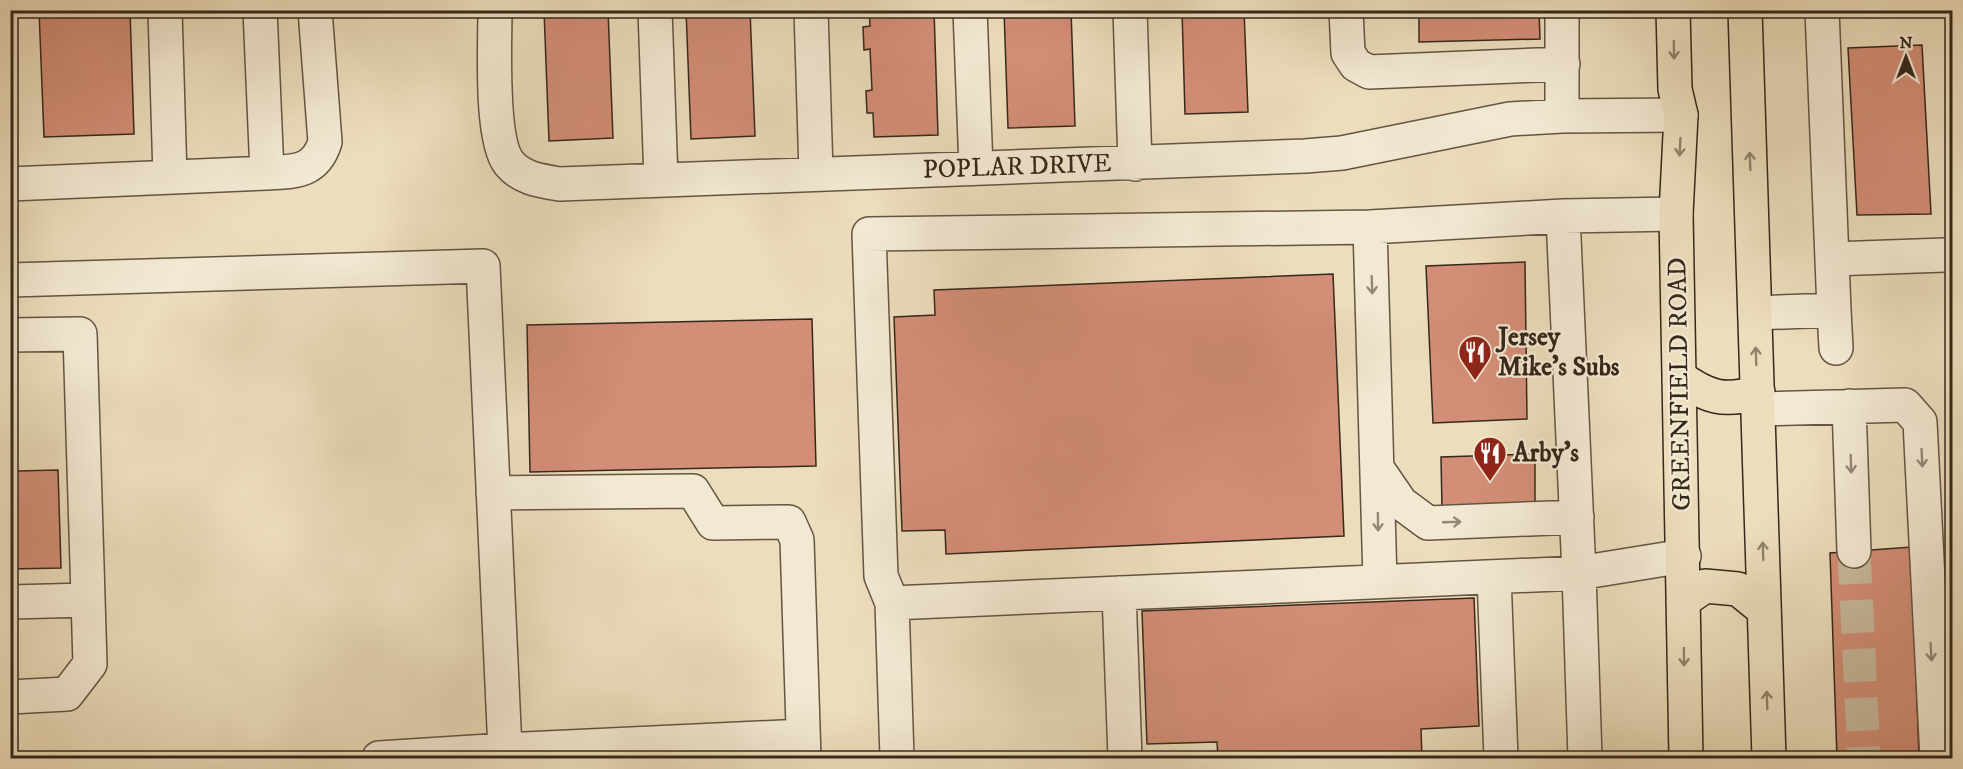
<svg xmlns="http://www.w3.org/2000/svg" width="1963" height="769" font-family="'IM FELL DW Pica',serif">
	<rect width="100%" height="100%" fill="#ecddbc"/>
	<filter id="stains"><feTurbulence type="fractalNoise" baseFrequency=".00333" numOctaves="4"/><feColorMatrix values="0 0 0 0 .2 0 0 0 0 .09 0 0 0 0 .02 0 0 0 .5 -.17"/></filter>
	<radialGradient id="worn" r=".72"><stop offset=".6" stop-color="#630" stop-opacity="0"/><stop offset="1" stop-color="#630" stop-opacity=".3"/></radialGradient>
	<!-- building -->
	<path fill="#d38e77" stroke="#36281b" stroke-width="1.5" d="M39,10h91l4,124 -90,3z
		M544,10h64l5,128 -64,3z
		M686,10h64l5,126 -64,3z
		M869,10h65l4,125 -64,2 -1,-24h-6l-1,-22 6,-1 -2,-41 -6,1 -1,-23 7,-1z
		M1004,10h67l4,116 -67,2z
		M1182,10h62l4,102 -63,2z
		M1419,10h120l1,29 -121,3z
		M1922,45l9,169 -74,1 -9,-167z
		M1525,262l2,157 -94,4 -7,-157z
		M1333,274l11,262 -398,18 -1,-24 -43,1 -8,-214 41,-2 -1,-25z
		M812,319l4,147 -286,6 -3,-147z
		M10,446h6l1,25 41,-1 3,98 -51,1z
		M1535,454v51l-93,4 -1,-52z
		M1912,547l7,211h-82l-7,-205z
		M1474,598l5,128 -58,3 1,29h-204l-1,-16 -70,2 -5,-133z"/>
	<g fill="none" stroke-linecap="round" stroke-linejoin="round">
		<!-- minor-tunnel -->
		<path stroke="#c8b99c" stroke-width="33" stroke-dasharray="33 16" stroke-linecap="butt" d="M1854,551l10,207"/>
		<defs>
			<path id="minor" d="M165,10l5,167
				M495,10c0,34 -5,129 14,153 13,16 32,18 51,21l745,-28 37,-3 168,-34 52,-3 119,-1
				M655,10l6,170
				M811,10l5,163
				M970,10l6,158
				M1130,10l5,154
				M1346,10l2,43 8,12 13,7 194,-8
				M1562,10v106
				M267,173c28,-2 48,0 58,-31l-10,-132
				M10,184l257,-11 -7,-163
				M1563,216l113,-2
				M1370,227l10,354
				M1832,259l113,-4
				M10,280l473,-14 22,484 -126,8
				M1834,310l2,38
				M1755,313l79,-3 -12,-300
				M10,335l70,-1 10,330 -23,30 -57,3
				M1849,406l5,145
				M1758,409l147,-4 15,17 17,336
				M1377,468l24,35 27,20 149,-6
				M493,493l200,-2 20,32 76,-1 8,18 7,218
				M1494,577l7,181
				M1119,593l6,165
				M10,602l78,-2
				M892,603l-11,-27 -12,-342 501,-7 193,-11 16,357 6,185
				M505,750l298,-14
				M897,758l-5,-155 687,-30 105,-17"/>
			<path id="major" d="M1673,10l2,79 6,26 -5,99 10,544
				M1745,10l24,748
				M1679,377c28,20 45,26 79,15
				M1683,601l22,-15 33,3 26,21"/>
		</defs>
		<!-- minor casing -->
		<use href="#minor" stroke="#645543" stroke-width="36"/>
		<!-- major casing -->
		<use href="#major" stroke="#36281b" stroke-width="36"/>
		<!-- minor -->
		<use href="#minor" stroke="#f3e9d3" stroke-width="33"/>
		<!-- major -->
		<use href="#major" stroke="#ecddbc" stroke-width="33"/>
	</g>
	<!-- one-way arrows -->
	<defs><path id="oneway-shaft" d="M-6 0H5M1.5-3L5.5 0L1.5 3" fill="none" stroke-width="1.6" stroke-linecap="round" stroke-linejoin="round" transform="scale(1.5)"/></defs>
	<g stroke="#91826c">
		<use href="#oneway-shaft" transform="translate(1674 50) rotate(89)"/>
		<use href="#oneway-shaft" transform="translate(1680 147) rotate(93)"/>
		<use href="#oneway-shaft" transform="translate(1750 161) rotate(-92)"/>
		<use href="#oneway-shaft" transform="translate(1756 356) rotate(-92)"/>
		<use href="#oneway-shaft" transform="translate(1763 551) rotate(-92)"/>
		<use href="#oneway-shaft" transform="translate(1684 657) rotate(89)"/>
		<use href="#oneway-shaft" transform="translate(1767 700) rotate(-92)"/>
	</g>
	<g stroke="#948877">
		<use href="#oneway-shaft" transform="translate(1372 285) rotate(88)"/>
		<use href="#oneway-shaft" transform="translate(1922 458) rotate(87)"/>
		<use href="#oneway-shaft" transform="translate(1851 464) rotate(88)"/>
		<use href="#oneway-shaft" transform="translate(1378 522) rotate(89)"/>
		<use href="#oneway-shaft" transform="translate(1452 522) rotate(-2)"/>
		<use href="#oneway-shaft" transform="translate(1931 652) rotate(87)"/>
	</g>
	<!-- icons -->
	<defs>
		<symbol id="restaurant-pin" viewBox="-11 -11 22 30"><path d="M0 17L-7.5 6A9.5 9.5 0 1 1 7.5 6Z" fill="#8f2418" stroke="#f3e9d3"/><path d="M-5-6h1v4h1v-4h1v4h1v-4h1v5L-1.5 .5V6h-2V.5L-5-1ZM5-6V6H3V1.5H1.5Q1.5-4 5-6Z" fill="#fff"/></symbol>
	</defs>
	<g fill-rule="evenodd">
		<use href="#restaurant-pin" x="1456" y="333" width="38" height="52"/>
		<use href="#restaurant-pin" x="1471" y="434" width="38" height="52"/>
	</g>
	<g text-anchor="middle" dominant-baseline="central" stroke-width="4.5" stroke-linejoin="round" paint-order="stroke">
		<!-- street labels -->
		<g font-size="26" fill="#36281b" stroke="#f3e9d3">
			<text transform="translate(1017 167) rotate(-2)">POPLAR DRIVE</text>
			<text transform="translate(1680 384) rotate(-91)">GREENFIELD ROAD</text>
		</g>
		<!-- poi labels -->
		<g font-size="26" font-weight="bold" fill="#36281b" stroke="#f3e9d3" text-anchor="start">
			<text x="1498" y="337">Jersey<tspan x="1498" dy="30">Mike's Subs</tspan></text>
			<text x="1513" y="453">Arby's</text>
		</g>
	</g>
	<!-- margin -->
	<rect width="1963" height="769" fill="none" stroke="#ecddbc" stroke-width="36"/>
	<rect x="12" y="12" width="1939" height="745" fill="none" stroke="#36281b" stroke-width="3"/>
	<rect x="18" y="18" width="1927" height="733" fill="none" stroke="#36281b" stroke-width="1.5"/>
	<!-- north arrow -->
	<g transform="translate(1906 57)" stroke="#f3e9d3" stroke-width="4.5" paint-order="stroke">
	<path d="M0-4.5L10 22L0 15L-10 22Z" fill="#36281b"/>
	<text y="-9" font-size="16" font-weight="bold" text-anchor="middle" fill="#36281b">N</text>
	</g>
	<rect width="100%" height="100%" filter="url(#stains)"/>
	<rect width="100%" height="100%" fill="url(#worn)"/>
</svg>
